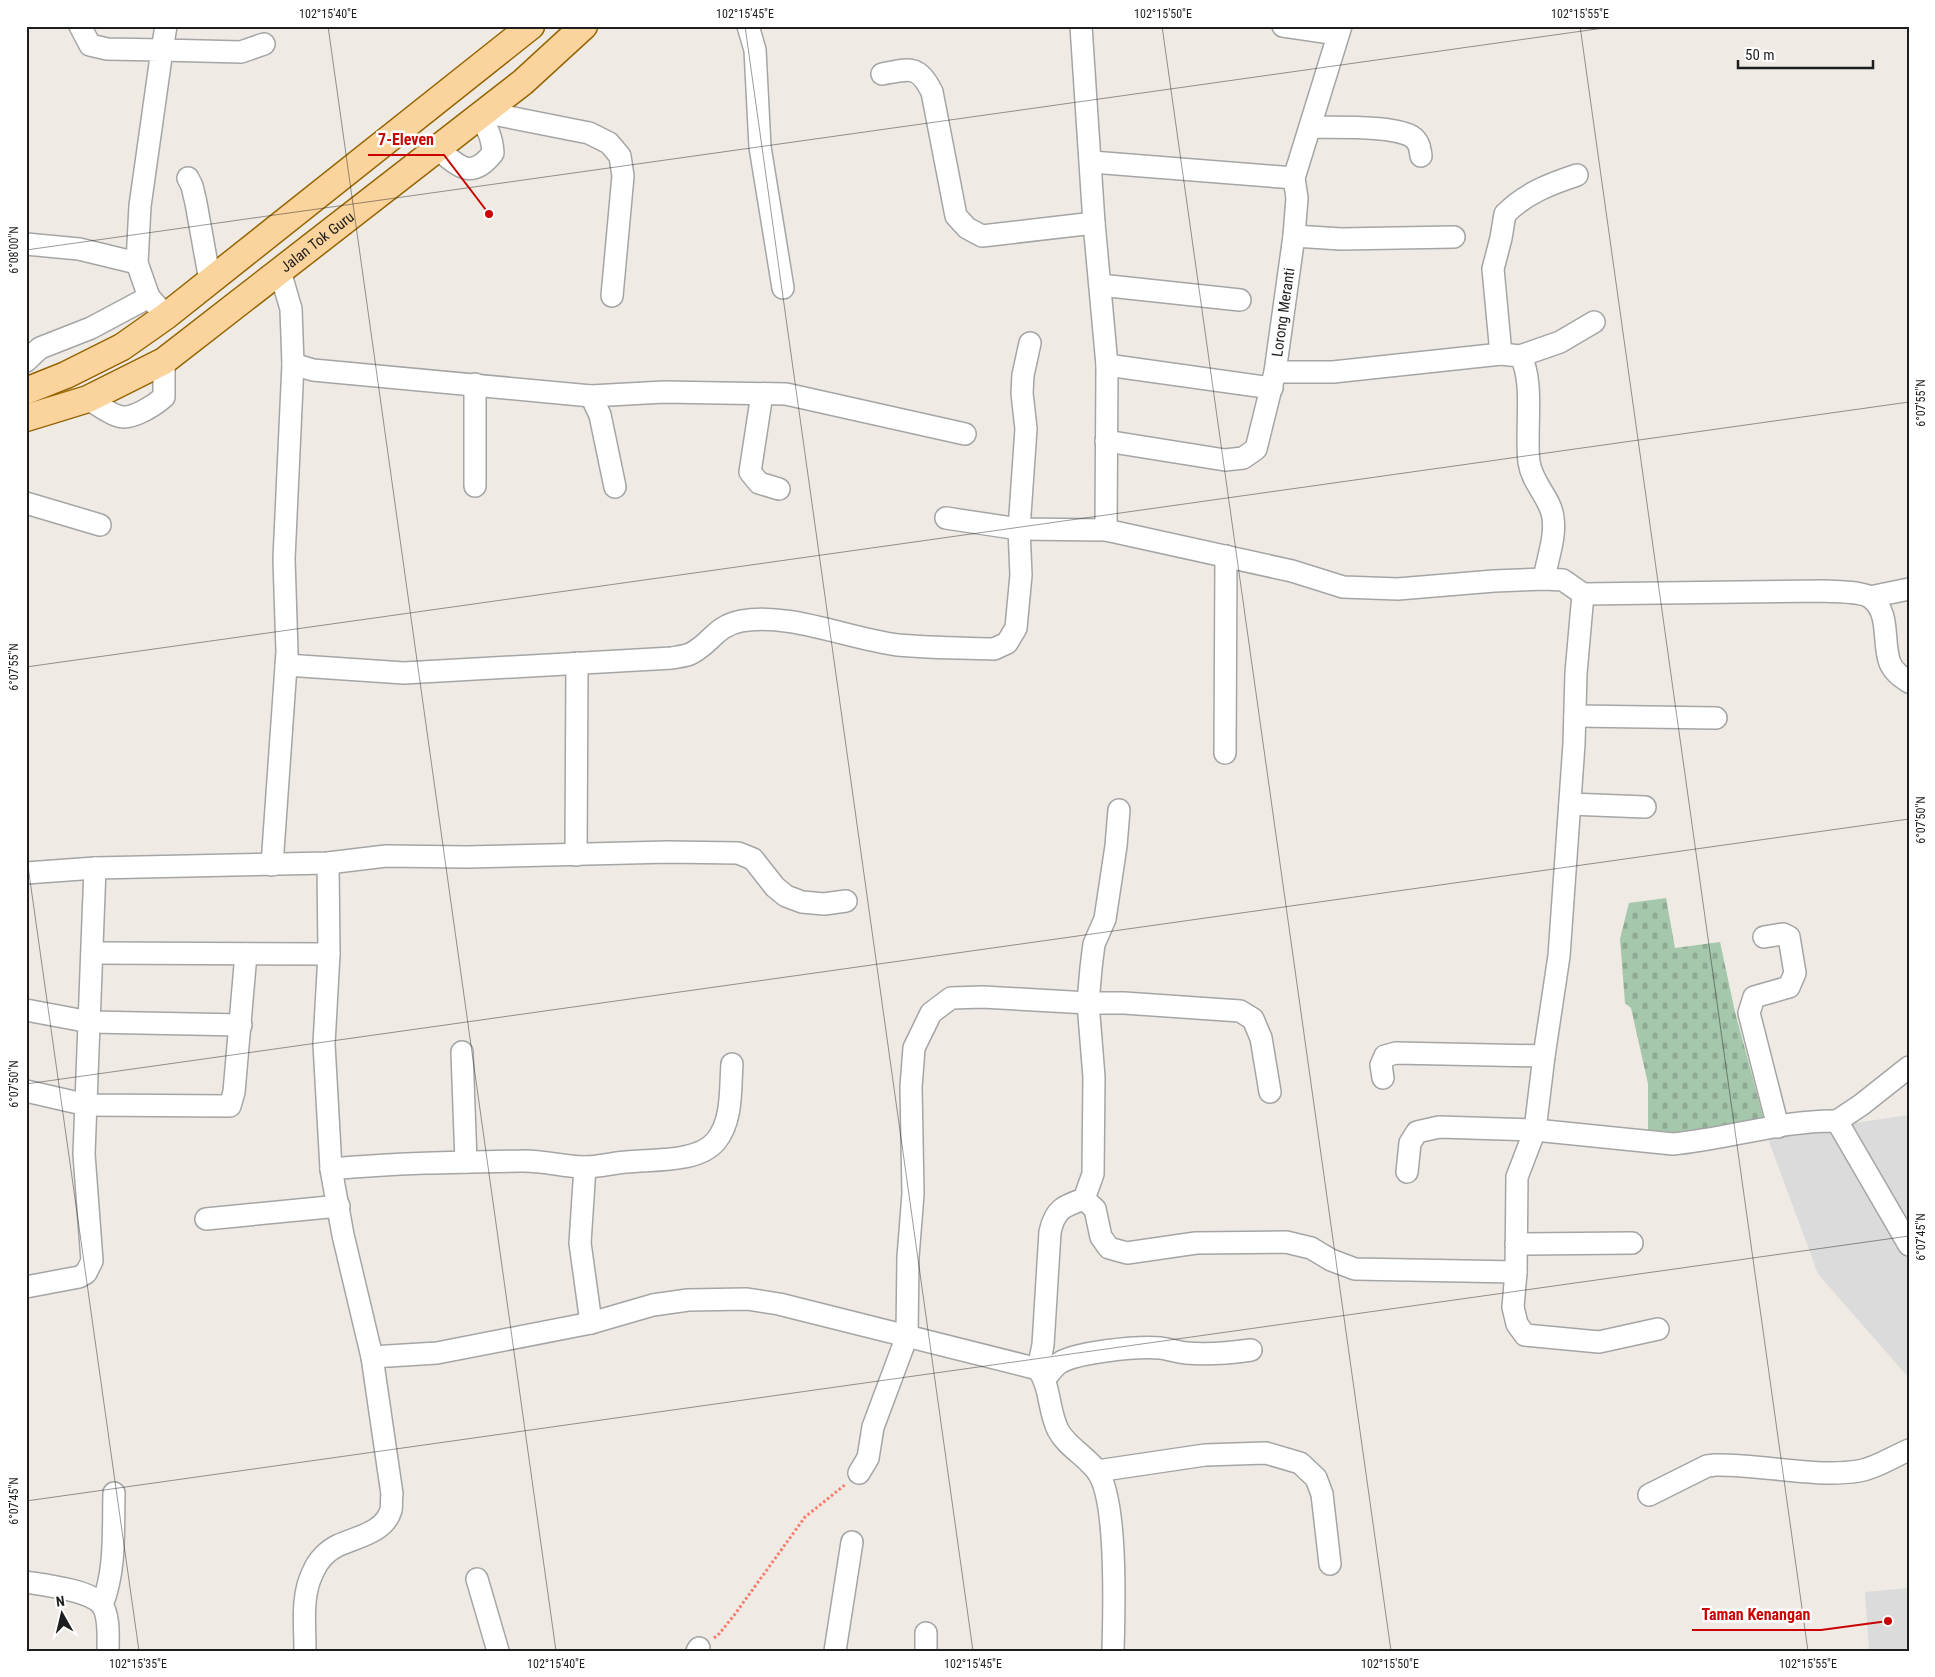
<svg xmlns="http://www.w3.org/2000/svg" width="1935" height="1677" font-family="'Roboto Condensed',sans-serif">
	<defs>
		<pattern id="cemetery-stones" width="16" height="16" patternUnits="userSpaceOnUse" patternTransform="scale(1.25)"><rect width="16" height="16" fill="#a5c7ab"/><path d="M2 7V4a2 2 0 0 1 4 0v3zM10 15v-3a2 2 0 0 1 4 0v3z" fill="#8eaa93"/></pattern>
	</defs>
	<rect width="100%" height="100%" fill="#efebe4"/>
	<!-- residential -->
	<path fill="#dcdbdb" d="M1909,1115v263l-91,-104 -51,-138z
		M1909,1588v63h-40l-4,-59z"/>
	<!-- cemetery -->
	<path fill="url(#cemetery-stones)" d="M1666,898l9,50 45,-6 15,70 28,104 -5,7 -110,17v-56l-17,-76 -6,-5 -5,-64 9,-36z"/>
	<g fill="none" stroke-linecap="round" stroke-linejoin="round">
		<defs>
			<g id="minor">
				<path d="M80,26l10,19 17,4 55,1 -22,156 -3,57"/>
				<path d="M166,26l-4,24 79,2 23,-8"/>
				<path d="M748,26l7,24 5,97 23,141"/>
				<path d="M1081,26l13,197 13,142 -1,165"/>
				<path d="M1283,26l55,8"/>
				<path d="M882,74c28,-5 36,-10 50,18l24,124 11,12 15,8 112,-13"/>
				<path d="M483,112l106,21 20,10 11,13 3,20 -11,120"/>
				<path d="M1310,127c25,1 80,-2 101,9 8,5 9,12 10,20"/>
				<path d="M437,148c21,18 34,33 56,5 -1,-16 -5,-25 -15,-37"/>
				<path d="M1092,162l202,16"/>
				<path d="M188,178l4,8 4,17 14,78"/>
				<path d="M1294,236l47,3 113,-2"/>
				<path d="M26,244l53,5 58,14 12,34 17,19"/>
				<path d="M1100,285l140,15"/>
				<path d="M1501,354l-8,-85 8,-31 4,-24c21,-21 45,-30 72,-39"/>
				<path d="M1520,356l40,-14 34,-20"/>
				<path d="M26,361l14,-13 51,-20 58,-31"/>
				<path d="M293,364l20,6 278,26 73,-4 122,2 179,40"/>
				<path d="M1107,365l165,23"/>
				<path d="M1275,372h58l168,-18 19,2c15,23 5,77 9,106 3,22 22,36 24,56 3,19 -6,42 -9,61"/>
				<path d="M762,394l-12,78 9,11 20,6"/>
				<path d="M591,396l9,19 15,72"/>
				<path d="M88,399c9,5 20,14 30,17 13,5 37,-11 46,-19v-36"/>
				<path id="s1" d="M1106,441l119,19 18,-2 13,-9 19,-77 19,-136 3,-38 -3,-20 47,-152"/>
				<path d="M475,486v-102"/>
				<path d="M26,503l74,22"/>
				<path d="M946,518l73,11 87,1 186,41 51,16 55,2 96,-8 50,-2 19,1 20,14 242,-3c11,1 37,0 46,7 20,15 11,45 19,65 4,9 11,14 19,19"/>
				<path d="M1583,594l-7,79 -2,71 -15,212 -15,100 -9,74 -18,47 -1,95 -3,35 4,17 8,11 74,7 59,-13"/>
				<path d="M1870,597l39,-8"/>
				<path d="M286,665l118,8 268,-15c5,-1 13,-2 18,-4 20,-9 25,-28 51,-33 47,-9 109,18 157,24 32,3 64,3 96,4l13,-6 9,-15 5,-53 -2,-46 7,-100 -4,-36 1,-18 7,-32"/>
				<path d="M1575,716l141,2"/>
				<path d="M1225,753l1,-197"/>
				<path d="M1570,804l75,3"/>
				<path d="M576,855l1,-192"/>
				<path d="M272,865l15,-213 -3,-93 9,-195 -2,-55 -11,-38"/>
				<path d="M26,873l69,-5 233,-5 58,-7 81,1 201,-5 70,1 15,6 22,28 11,9 16,6 22,2 22,-3"/>
				<path d="M1764,937l19,-3 6,3 6,36 -6,14 -35,10 -5,16 29,114"/>
				<path d="M92,953l237,1"/>
				<path d="M26,1010l64,12 151,3"/>
				<path d="M462,1052l4,110"/>
				<path d="M1383,1078l-2,-13 4,-9 11,-3 148,3"/>
				<path d="M26,1091l61,14 143,1 4,-14 12,-138"/>
				<path d="M1837,1121l24,-16 48,-38"/>
				<path d="M585,1167l-5,76 11,80"/>
				<path d="M331,1169c63,-6 126,-7 190,-8 21,-1 42,6 64,6 13,0 28,-4 41,-5 27,-3 72,1 90,-21 17,-21 14,-52 16,-77"/>
				<path d="M1407,1172l3,-29 7,-11 22,-5 96,3 138,14c55,-5 109,-24 164,-23l72,124"/>
				<path d="M1084,1199l11,10 6,28 8,11 18,5 69,-10 90,-1 25,6 20,12 24,9 161,3"/>
				<path d="M206,1219l133,-13"/>
				<path d="M1516,1244l116,-1"/>
				<path d="M26,1287l53,-10 7,-4 6,-12 -8,-107 11,-286"/>
				<path d="M372,1357l65,-4 154,-30 62,-18 35,-5 59,-1 32,5 259,65c13,18 10,41 20,61 8,16 28,26 39,41 21,28 17,142 16,180"/>
				<path d="M1038,1369l5,-24 7,-113c5,-23 14,-26 34,-33l9,-25 1,-97 -6,-74 3,-35 3,-24 11,-25 11,-73 3,-36"/>
				<path d="M1045,1379c4,-5 8,-11 13,-15 16,-12 80,-18 102,-16 9,1 17,4 26,5 22,2 44,0 65,-3"/>
				<path d="M1097,1471l108,-16 61,-2 34,10 16,15 6,16 8,70"/>
				<path d="M859,1473l9,-15 5,-31 34,-91 1,-79 5,-63 -2,-107 3,-39 17,-35 20,-15 32,-1 105,6h36l116,8 13,8 8,19 9,54"/>
				<path d="M1649,1495l58,-29 8,-1c46,-1 98,13 144,6 18,-3 33,-14 50,-21"/>
				<path d="M477,1579l21,72"/>
				<path d="M26,1582c19,3 63,8 75,22 9,10 7,34 7,47"/>
				<path d="M102,1605c14,-35 11,-74 12,-112"/>
				<path d="M926,1633v18"/>
				<path d="M305,1651c0,-27 -4,-55 8,-79 5,-12 15,-22 26,-27 18,-8 46,-13 52,-35 1,-5 0,-11 1,-16l-20,-137 -29,-122 -12,-66 -7,-125 5,-90 -1,-91"/>
				<path d="M697,1651l2,-3"/>
				<path d="M835,1651l17,-109"/>
			</g>
			<g id="major">
				<path d="M26,391l40,-16 56,-28 44,-31 365,-290"/>
				<path id="s2" d="M26,418l62,-19 76,-38 359,-279 61,-56"/>
			</g>
		</defs>
		<!-- minor casing -->
		<use href="#minor" stroke="#a5a5a5" stroke-width="24"/>
		<!-- major casing -->
		<use href="#major" stroke="#966502" stroke-width="29"/>
		<!-- path -->
		<path stroke="#f87b6c" stroke-width="3" stroke-dasharray="2.5 2.5" stroke-linecap="butt" d="M714,1638l5,-4 16,-20 70,-97 41,-33"/>
		<!-- minor -->
		<use href="#minor" stroke="#fff" stroke-width="21"/>
		<!-- major -->
		<use href="#major" stroke="#fad39d" stroke-width="26"/>
	</g>
	<!-- ticks -->
	<path fill="none" stroke="#1e1e1e" stroke-width="1" stroke-opacity="0.45" d="M328,26l228,1625M745,26l228,1625M1162,26l229,1625M1580,26l228,1625M26,250l1592,-224M26,667l1883,-265M26,852l113,799M26,1084l1883,-265M26,1501l1883,-265"/>
	<g text-anchor="middle" dominant-baseline="central" stroke-width="5" stroke-linejoin="round" paint-order="stroke">
		<!-- street labels -->
		<g font-size="15" fill="#1e1e1e" stroke="#fff">
			<text stroke="none"><textPath href="#s2" startOffset="344">Jalan Tok Guru</textPath></text>
			<text stroke="none"><textPath href="#s1" startOffset="294">Lorong Meranti</textPath></text>
		</g>
	</g>
	<!-- callouts -->
	<path fill="none" stroke="#c90303" stroke-width="2" d="M489 214L444 155H368M1888 1621L1821 1630H1692"/>
	<g fill="#c90303" stroke="#fff" stroke-width="2">
		<circle cx="489" cy="214" r="5"/>
		<circle cx="1888" cy="1621" r="5"/>
	</g>
	<g font-size="16" text-anchor="middle" font-weight="bold" fill="#c90303" stroke="#fff" stroke-width="5" stroke-linejoin="round" paint-order="stroke">
		<text x="406" y="145">7-Eleven</text>
		<text x="1756" y="1620">Taman Kenangan</text>
	</g>
	<!-- border -->
	<rect width="1935" height="1677" fill="none" stroke="#ffffff" stroke-width="55"/>
	<!-- north arrow -->
	<g transform="translate(62 1614) rotate(352)" stroke="#ffffff" stroke-width="4" paint-order="stroke">
	<path d="M0-4L9 19L0 12L-9 19Z" fill="#1e1e1e"/>
	<text y="-8" font-size="14" font-weight="bold" text-anchor="middle" fill="#1e1e1e">N</text>
	</g>
	<!-- scale -->
	<path d="M1738 60v8h135v-8" fill="none" stroke="#1e1e1e" stroke-width="2.5"/>
	<text x="1745" y="60" font-size="15" fill="#1e1e1e" stroke="#ffffff" stroke-width="4" paint-order="stroke">50 m</text>
	<rect x="28" y="28" width="1880" height="1622" fill="none" stroke="#1e1e1e" stroke-width="2"/>
	<g font-size="12" text-anchor="middle" fill="#1e1e1e">
		<text x="328" y="18">102°15'40"E</text>
		<text x="745" y="18">102°15'45"E</text>
		<text x="1163" y="18">102°15'50"E</text>
		<text x="1580" y="18">102°15'55"E</text>
		<text transform="translate(14 250) rotate(-90)" y="4">6°08'00"N</text>
		<text transform="translate(1921 403) rotate(-90)" y="4">6°07'55"N</text>
		<text transform="translate(14 667) rotate(-90)" y="4">6°07'55"N</text>
		<text transform="translate(1921 820) rotate(-90)" y="4">6°07'50"N</text>
		<text transform="translate(14 1084) rotate(-90)" y="4">6°07'50"N</text>
		<text transform="translate(1921 1237) rotate(-90)" y="4">6°07'45"N</text>
		<text transform="translate(14 1501) rotate(-90)" y="4">6°07'45"N</text>
		<text x="138" y="1668">102°15'35"E</text>
		<text x="556" y="1668">102°15'40"E</text>
		<text x="973" y="1668">102°15'45"E</text>
		<text x="1390" y="1668">102°15'50"E</text>
		<text x="1808" y="1668">102°15'55"E</text>
	</g>
</svg>
